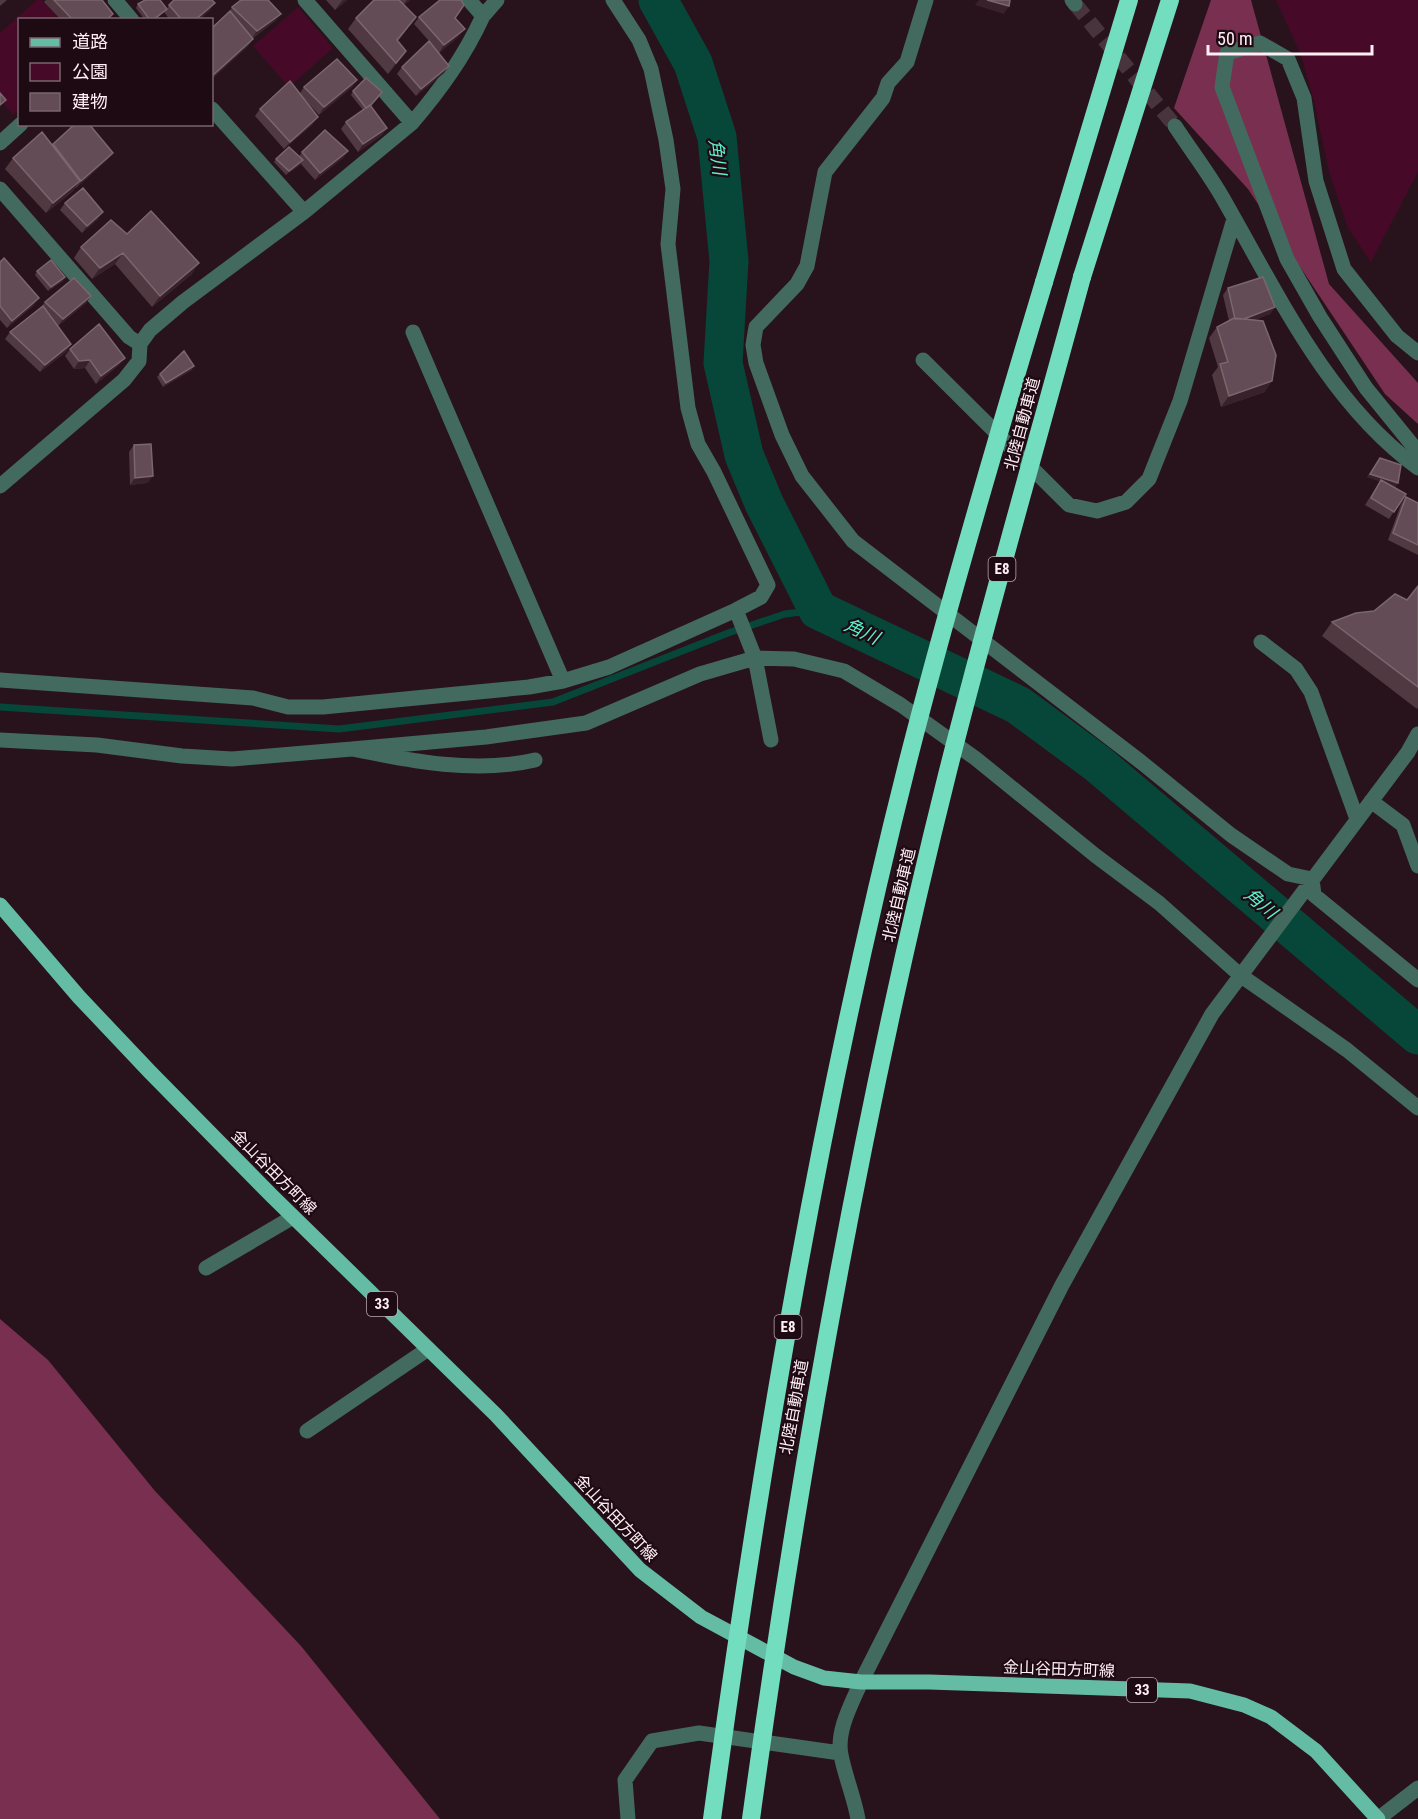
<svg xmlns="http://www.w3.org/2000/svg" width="1418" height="1819" font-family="'Roboto Condensed','Noto Sans JP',sans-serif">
	<rect width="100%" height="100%" fill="#28131c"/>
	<!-- green -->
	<path fill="#460a28" d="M37,0h5l17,19 -39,1 -1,89 -6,6 -13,-16v-66z
		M1276,0h142v172l-47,90 -23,-34 -19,-57 -16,-74 -12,-42z
		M298,7l35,41 -44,39 -36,-41z"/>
	<!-- forest -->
	<path fill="#793050" d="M1211,0h40l78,284 89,99v41l-33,-30 -137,-205 -74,-81z
		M0,1319l48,41 107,131 146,155 139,173h-440z"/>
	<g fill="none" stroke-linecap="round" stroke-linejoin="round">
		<!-- stream -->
		<path stroke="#064739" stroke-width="7" d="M0,707l339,22 214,-27 175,-69 57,-19 33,-4"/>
		<!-- river -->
		<path stroke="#064739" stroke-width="39" d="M658,0l35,63 24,74 12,124 -6,102 21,92 20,48 54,107 200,95 80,59 320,271"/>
		<!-- street-tunnel -->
		<path stroke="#48343c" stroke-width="15" stroke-dasharray="15 8" stroke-linecap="butt" d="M1075,4l100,122"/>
		<!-- street -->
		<path stroke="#436a5f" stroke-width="15" d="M115,0l17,20
			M305,0l107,123c29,-34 52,-66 71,-107
			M469,0l14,16 14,-16
			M926,0l-19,62 -19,21 -5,15 -58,74 -18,94 -10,18 -41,43 -3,18 3,18 26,72 20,41 51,65 288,221 90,73 57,39 24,5 2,16 104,85
			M1072,0l3,4
			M212,109l92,103 108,-89
			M1175,126c15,23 32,45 46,69 55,95 105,206 197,273
			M0,143l21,-19
			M0,189l129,148 11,7 10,-14 33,-28 121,-90
			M413,332l150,349
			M1418,353l-21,-17 -53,-67 -28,-88 -12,-83 -16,-39 -28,-16 -33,10 -5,34 65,172 33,58 46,71 52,64
			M923,360l146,145 28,6 29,-9 23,-23 31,-78 54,-182
			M0,486l124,-106 15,-19 1,-17
			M1261,642l35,27 15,23 46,127
			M0,680l253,18 35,9h35l206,-20 34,-6 46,-14 127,-57
			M0,740l97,5 85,11 50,3 120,-10
			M771,740l-16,-82 39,1 50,12 57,34 74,53 121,98 63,47 81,72 107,75 71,58
			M535,760c-59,14 -124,1 -183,-11l134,-12 100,-14 114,-49 55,-16 -19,-48 25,-13 7,-12 -54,-113 -16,-28 -10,-36 -20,-164 5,-55 -7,-49 -15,-71 -12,-29 -26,-40
			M1371,801l32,24 15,41
			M206,1268l87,-51
			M307,1431l121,-82
			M628,1819l-3,-39 27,-39 47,-8 141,20
			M858,1819c-4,-22 -13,-43 -17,-64 -5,-24 11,-52 20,-73l201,-397 150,-271 196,-262 10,-18
			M1378,1819l40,-31"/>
		<!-- primary -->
		<path stroke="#65bca4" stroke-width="15" d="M0,905l79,92 71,75 122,124 224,219 144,155 61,47 93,50 30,11 37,4h68l261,9 54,14 27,12 45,34 62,68"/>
		<!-- highway -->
		<path stroke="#72ddbf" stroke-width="18" d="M1082,277l88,-277
			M1044,282l85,-282"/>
		<!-- highway-bridge -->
		<path stroke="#72ddbf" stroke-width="18" d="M712,1819c48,-355 108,-710 196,-1058 41,-161 88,-320 136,-479
			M751,1819c48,-351 110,-700 196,-1044 42,-167 90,-332 135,-498"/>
	</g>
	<!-- wall -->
	<path fill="#503941" d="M0,0h7l-7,6z
		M46,0h56l11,14 -4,6h-48l-17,-18z
		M326,0h21l-12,10z
		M374,0h36l-6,5 4,23 -10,13v21l-10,12 -40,-45 8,-11z
		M138,4l29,5 2,-4 41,5 -11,10h-29l-6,-8 -9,8h-10l-9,-12z
		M232,7l49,7 -6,7 -22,17 -5,8 -36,33v-51l18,-17z
		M419,17l36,1 4,18 -20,17 5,20 -28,23 -19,-22 5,-7 27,-26 -15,-17z
		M357,80l-5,7 -33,28 -11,-12 5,21 -29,25 -29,-33 5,-7 40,-16 4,-6z
		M353,91l27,5 -9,10 16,22 -5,7 -24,17 -17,-23 5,-7 17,-12 -12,-15z
		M75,124l38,29 -6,7 -31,28v-1l-4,5 -26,21 -41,-44 8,-11 39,-13z
		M348,151l-5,7 -28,22 -14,-16 -15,11 -12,-13 2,-3 23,-2 3,-5z
		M65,203l33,16 -16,14 -22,-23z
		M127,234l65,40 -40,33 -37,-43 -23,15 -18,-21 7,-11z
		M0,262l34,43 -27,23 -7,-8z
		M37,271l26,10 -15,10 -13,-16z
		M1228,288l47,19 -5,7 -16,6 11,72 -44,15 -9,-32 6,-8 -9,-29 8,-11 12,-6 -6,-26z
		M91,296l-5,7 -28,23 13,18 -5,8 -26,20 -35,-33 5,-7 31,-25 4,-5z
		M70,349l49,16 -23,19 -11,-16 -11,1 -9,-13z
		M192,370l-29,17 -6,-10 3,-3z
		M134,445l19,31 -6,7 -17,2 -1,-33z
		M1380,458l18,25 -3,4 -7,-3 18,10 -17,25 -24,-14 15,-24 -13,-4z
		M1406,497l12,6v52l-30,-15 13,-36z
		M1418,586v121l-1,2 -95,-73 10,-14 42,-11 33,-11z"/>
	<!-- shaded-wall -->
	<path fill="#38212a" d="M343,0h4l-12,10 6,-8z
		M407,0h3l-9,8 5,-7z
		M979,0h8l22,6 -5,8 -29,-9z
		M215,3l-5,7 -11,10h-4z
		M281,14l-6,7 -23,17 5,-7z
		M465,29l-6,7 -20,17 5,-8z
		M253,39l-5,7 -36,33v-3z
		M406,51l-8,11 -10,12 8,-11z
		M449,66l-5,7 -28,23 5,-7z
		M357,80l-5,7 -33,28 5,-8z
		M318,117l-5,7 -29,25 6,-7z
		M387,128l-5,7 -24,17 5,-8z
		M348,151l-5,7 -28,22 5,-7z
		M113,153l-6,7 -31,28 5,-7z
		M303,160l-2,4 -15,11 3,-4z
		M80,181l-8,11 -26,21 7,-10z
		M103,212l-5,7 -16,14 5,-7z
		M123,253l-8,11 -23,15 8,-11z
		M199,263l-7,11 -40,33 8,-11z
		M65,277l-2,4 -15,10 3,-4z
		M91,296l-5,7 -28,23 5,-7z
		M39,298l-5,7 -27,23 5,-7z
		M1275,307l-5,7 -39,16 5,-8z
		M71,344l-5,8 -26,20 5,-7z
		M125,358l-6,7 -23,19 5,-8z
		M90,360l-5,8 -11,1 5,-8z
		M194,366l-2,4 -29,17 3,-4z
		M1272,381l-7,11 -44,15 8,-11z
		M1370,474l28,9 -3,4 -28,-10z
		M153,476l-6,7 -17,2 5,-7z"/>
	<!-- building -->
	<path fill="#634c55" stroke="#7b666e" stroke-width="1.5" d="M54,0h48l11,14 -7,6h-33z
		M145,0h15l7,9 -14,11h-3l-12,-16z
		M174,0h38l3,3 -20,17h-13l-13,-15z
		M241,0h27l13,14 -24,17 -25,-24z
		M374,0h25l17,17 -19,23 9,11 -10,12 -40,-45z
		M440,0h21l3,5 -9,13 10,11 -21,16 -25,-28z
		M987,0h23l-1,6z
		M230,11l23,28 -41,37v-48z
		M429,41l20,25 -28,23 -19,-22z
		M337,59l20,21 -33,27 -20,-20z
		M366,78l16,14 -12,14 -4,2 -13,-17z
		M290,81l28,36 -28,25 -30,-33z
		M0,93l6,7 -6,5z
		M370,105l17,23 -24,16 -17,-22z
		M75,124h14l24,29 -32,28 -28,-37z
		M325,130l23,21 -28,22 -18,-21z
		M42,132l38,49 -27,22 -40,-45z
		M289,147l14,13 -14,11 -13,-12z
		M83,188l20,24 -16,14 -22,-23z
		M151,211l48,52 -39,33 -37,-43 -23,15 -19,-21 30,-27 16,14z
		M4,258l35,40 -27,23 -12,-15v-44z
		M51,260l14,17 -14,10 -14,-16z
		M1263,277l12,30 -31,12h-9l-7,-31z
		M74,278l17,18 -28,23 -18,-17z
		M43,306l28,38 -26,21 -35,-33z
		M1234,318l29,3 13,34 -4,26 -43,15 -9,-32 8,-2 -11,-35z
		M99,324l26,34 -24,18 -11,-16 -11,1 -9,-12z
		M184,351l10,15 -28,17 -6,-9z
		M151,444l2,32 -18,2 -1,-33z
		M1380,458l21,7 -3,18 -28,-9z
		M1381,480l25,14 -12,18 -23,-14z
		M1406,497l12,6v42l-25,-12z
		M1418,586v101l-86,-65 24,-9 18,-2 21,-17 12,6z"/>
	<g text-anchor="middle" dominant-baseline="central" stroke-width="4.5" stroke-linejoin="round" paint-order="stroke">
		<!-- shield labels -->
		<g fill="#1e0a13" stroke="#bcaab0" stroke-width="1.5">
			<rect x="988.5" y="557" width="27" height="24" rx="4.5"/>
			<rect x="367" y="1292" width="30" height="24" rx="4.5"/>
			<rect x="774.5" y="1315" width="27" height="24" rx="4.5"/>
			<rect x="1127" y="1678" width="30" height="24" rx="4.5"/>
		</g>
		<g font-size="15" font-weight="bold" fill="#ffeef4">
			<text x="1002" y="569">E8</text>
			<text x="382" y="1304">33</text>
			<text x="788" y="1327">E8</text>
			<text x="1142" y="1690">33</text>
		</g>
		<!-- street labels -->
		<g font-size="16" fill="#ffeef4" stroke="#1e0a13">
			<text transform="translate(1022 424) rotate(-75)">北陸自動車道</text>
			<text transform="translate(899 895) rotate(-77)">北陸自動車道</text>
			<text transform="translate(274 1172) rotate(45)">金山谷田方町線</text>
			<text transform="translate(794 1407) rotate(-80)">北陸自動車道</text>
			<text transform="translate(616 1518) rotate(47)">金山谷田方町線</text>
			<text transform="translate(1059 1669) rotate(2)">金山谷田方町線</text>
		</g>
		<!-- water labels -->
		<g font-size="18" font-style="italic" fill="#5af1cb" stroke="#1e0a13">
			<text transform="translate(718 157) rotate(83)">角川</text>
			<text transform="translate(862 631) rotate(25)">角川</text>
			<text transform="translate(1261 903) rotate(40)">角川</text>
		</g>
	</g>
	<!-- legend -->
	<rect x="18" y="18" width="195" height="108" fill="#1e0a13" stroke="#78656d" stroke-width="1.5"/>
	<rect x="30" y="38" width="30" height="9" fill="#65bca4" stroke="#78656d" stroke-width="1.5"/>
	<text x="72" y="48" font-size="18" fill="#ffeef4">道路</text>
	<rect x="30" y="63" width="30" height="18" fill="#460a28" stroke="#78656d" stroke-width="1.5"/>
	<text x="72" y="78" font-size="18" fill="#ffeef4">公園</text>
	<rect x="30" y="93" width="30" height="18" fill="#634c55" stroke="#78656d" stroke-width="1.5"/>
	<text x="72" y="108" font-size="18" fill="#ffeef4">建物</text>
	<!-- scale -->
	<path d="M1208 45v9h164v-9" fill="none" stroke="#ffeef4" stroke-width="3"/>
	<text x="1217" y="45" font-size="18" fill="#ffeef4" stroke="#1e0a13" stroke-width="4.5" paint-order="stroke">50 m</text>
</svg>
